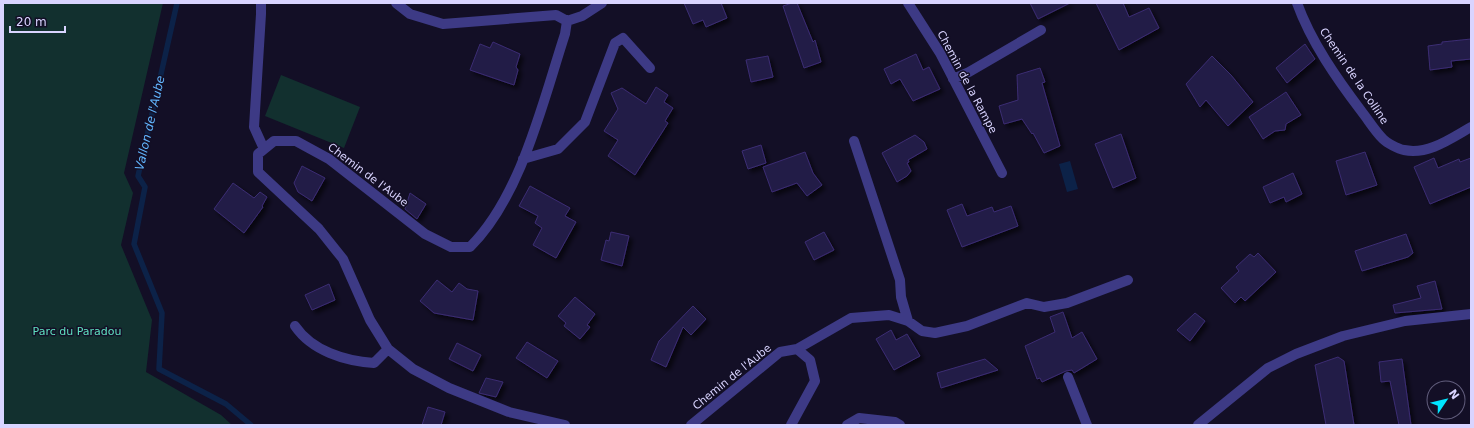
<svg xmlns="http://www.w3.org/2000/svg" width="1474" height="428" font-family="'DejaVu Sans',sans-serif">
	<defs>
		<filter id="shadow"><feDropShadow dx="3.5" dy="3.5" stdDeviation="2" flood-color="#0009"/></filter>
	</defs>
	<rect width="100%" height="100%" fill="#130f26"/>
	<!-- green -->
	<path fill="#12302f" d="M3,3h160l-39,170 9,20 -12,52 31,75 -6,52 75,43 11,10h-229z
		M281,75l79,32 -16,41 -79,-32z"/>
	<!-- water -->
	<path fill="#0c2248" d="M1070,161l8,28 -11,3 -8,-28z"/>
	<g fill="none" stroke-linecap="round" stroke-linejoin="round">
		<!-- stream -->
		<path stroke="#0c2248" stroke-width="5.5" d="M177,3l-39,173 7,11 -11,57 28,69 -3,56 67,35 25,21"/>
	</g>
	<!-- building -->
	<path fill="#241b47" stroke="#3b2d73" filter="url(#shadow)" d="M684,3h37l6,15 -21,9 -3,-7 -10,4z
		M792,3h5l16,39 2,-2 6,22 -17,6 -21,-62z
		M1030,3h40l-32,16z
		M1096,3h27l6,14 20,-9 10,20 -40,22z
		M1471,39v20l-20,2 1,6 -22,3 -2,-24 14,-2v-2z
		M493,42l27,12 -4,13 2,3 -4,15 -44,-15 10,-26 10,4z
		M1305,44l10,15 -28,24 -11,-15z
		M916,54l7,16 6,-3 11,22 -27,12 -13,-22 -9,5 -7,-15z
		M768,56l5,21 -22,5 -5,-22z
		M1212,56l19,19 22,27 -25,24 -22,-26 -6,7 -14,-23z
		M1040,68l5,14 -3,1 18,63 -16,7 -11,-20 -1,1 -10,-15 -18,5 -5,-18 19,-6 -1,-25z
		M656,87l12,8 -4,7 9,6 -8,13 3,2 -33,52 -27,-19 10,-16 -14,-9 14,-22 -7,-16 11,-5 24,16z
		M1286,92l15,23 -15,9 -1,6 -10,1 -12,8 -14,-22z
		M1121,134l15,44 -23,10 -18,-44z
		M915,135l9,7 3,7 -19,11 1,2 -2,1 4,8 -4,5 -10,6 -15,-29z
		M761,145l5,18 -18,6 -6,-18z
		M805,152l8,21 9,12 -15,11 -10,-13 -25,9 -9,-25z
		M1365,152l12,33 -31,10 -10,-34z
		M1434,158l4,10 21,-9 1,3 11,-4v29l-41,17 -16,-37z
		M302,166l23,12 -13,23 -14,-9 -4,-9z
		M1293,173l9,21 -16,8 -2,-5 -14,6 -7,-16z
		M233,183l21,15 6,-6 7,5 -5,9 1,1 -19,26 -30,-24z
		M530,186l40,22 -5,8 11,6 -20,36 -23,-13 9,-17 -7,-5 3,-7 -19,-10z
		M410,193l16,11 -9,15 -12,-10z
		M962,204l5,12 25,-9 2,5 17,-6 7,20 -56,21 -15,-37z
		M611,232l18,4 -7,30 -21,-6 5,-20 3,1z
		M824,232l10,18 -20,10 -9,-18z
		M1406,234l7,19 -5,4 -46,14 -7,-20z
		M1258,253l18,19 -31,29 -4,-4 -6,6 -14,-15 18,-17 -3,-4 14,-13 4,3z
		M437,280l15,12 7,-9 8,6 11,2 -5,29 -39,-7 -14,-12z
		M1435,281l7,28 -47,4 -2,-8 28,-7 -4,-12z
		M329,284l6,16 -23,10 -7,-15z
		M575,297l20,17 -8,11 3,2 -10,12 -16,-13 2,-3 -8,-7z
		M693,306l13,13 -15,16 -8,-8 -17,40 -15,-7 8,-19z
		M1063,312l9,26 10,-6 15,27 -23,14 -2,-3 -6,1 -24,11 -2,-4 -3,1 -12,-33 30,-14 -5,-15z
		M1195,313l10,8 -15,20 -13,-11z
		M891,330l5,10 11,-6 13,22 -26,14 -18,-31z
		M527,342l31,19 -11,17 -31,-20z
		M457,343l24,12 -8,16 -24,-12z
		M1338,357l6,4 10,64h-28l-11,-60z
		M985,359l13,11 -57,18 -4,-15z
		M1402,359l9,66h-12l-9,-44 -9,1 -2,-20z
		M486,378l17,4 -7,15 -17,-4z
		M428,407l17,5 -4,13h-19z"/>
	<g fill="none" stroke-linecap="round" stroke-linejoin="round">
		<!-- minor -->
		<path stroke="#3d3a85" stroke-width="10" d="M261,3v11l-7,113 10,22
			M396,3l14,11 33,10 113,-9 11,6
			M908,3l32,50 62,120
			M1297,3c14,39 40,76 65,109 7,9 13,19 21,27 4,4 15,10 21,11 24,5 46,-11 67,-23
			M567,21l15,-5 20,-13
			M953,79l16,-7 72,-42
			M854,141l46,139 1,17 7,24
			M523,159l35,-10 27,-27 30,-79 8,-5 27,30
			M295,326c17,25 50,35 79,37l14,-14
			M797,349l54,-31 38,-3 19,6 14,10 13,2 32,-7 60,-23 17,4 23,-4 61,-23
			M1068,377l19,48
			M565,425l-56,-13 -60,-24 -36,-19 -25,-20 -18,-29 -27,-61 -24,-30 -61,-57v-18l16,-13h22l33,18 96,75 26,13h19c51,-50 73,-146 95,-213l2,-13
			M691,425l89,-73 17,-3 13,11 5,21 -24,44
			M847,425l12,-7 36,4 5,3
			M1198,425l70,-57 28,-14 47,-18 62,-15 66,-7"/>
	</g>
	<g text-anchor="middle" dominant-baseline="central" stroke-width="3" stroke-linejoin="round" paint-order="stroke">
		<!-- street labels -->
		<g font-size="11" fill="#d9d4ff" stroke="#130f26">
			<text transform="translate(1354 76) rotate(56)">Chemin de la Colline</text>
			<text transform="translate(967 82) rotate(62)">Chemin de la Rampe</text>
			<text transform="translate(368 175) rotate(37)">Chemin de l'Aube</text>
			<text transform="translate(732 377) rotate(-39)">Chemin de l'Aube</text>
		</g>
		<!-- park labels -->
		<g font-size="11" fill="#5fe0c0" stroke="#130f26">
			<text x="77" y="331">Parc du Paradou</text>
		</g>
		<!-- water labels -->
		<g font-size="12" font-style="italic" fill="#62b6ff" stroke="#130f26">
			<text transform="translate(150 123) rotate(-77)">Vallon de l'Aube</text>
		</g>
	</g>
	<!-- border -->
	<rect width="1474" height="428" fill="none" stroke="#d9d4ff" stroke-width="8"/>
	<!-- north arrow -->
	<g transform="translate(1446 400) rotate(55)"><circle r="19" fill="#130f26" stroke="#625e7d"/>
	<path d="M0-3L7 15L0 10L-7 15Z" fill="#00e5ff"/>
	<text y="-6" font-size="11" font-weight="bold" text-anchor="middle" fill="#d9d4ff">N</text>
	</g>
	<!-- scale -->
	<path d="M10 26v6h55v-6" fill="none" stroke="#d9d4ff" stroke-width="2"/>
	<text x="16" y="26" font-size="12" fill="#d9d4ff" stroke="#130f26" stroke-width="3" paint-order="stroke">20 m</text>
</svg>
